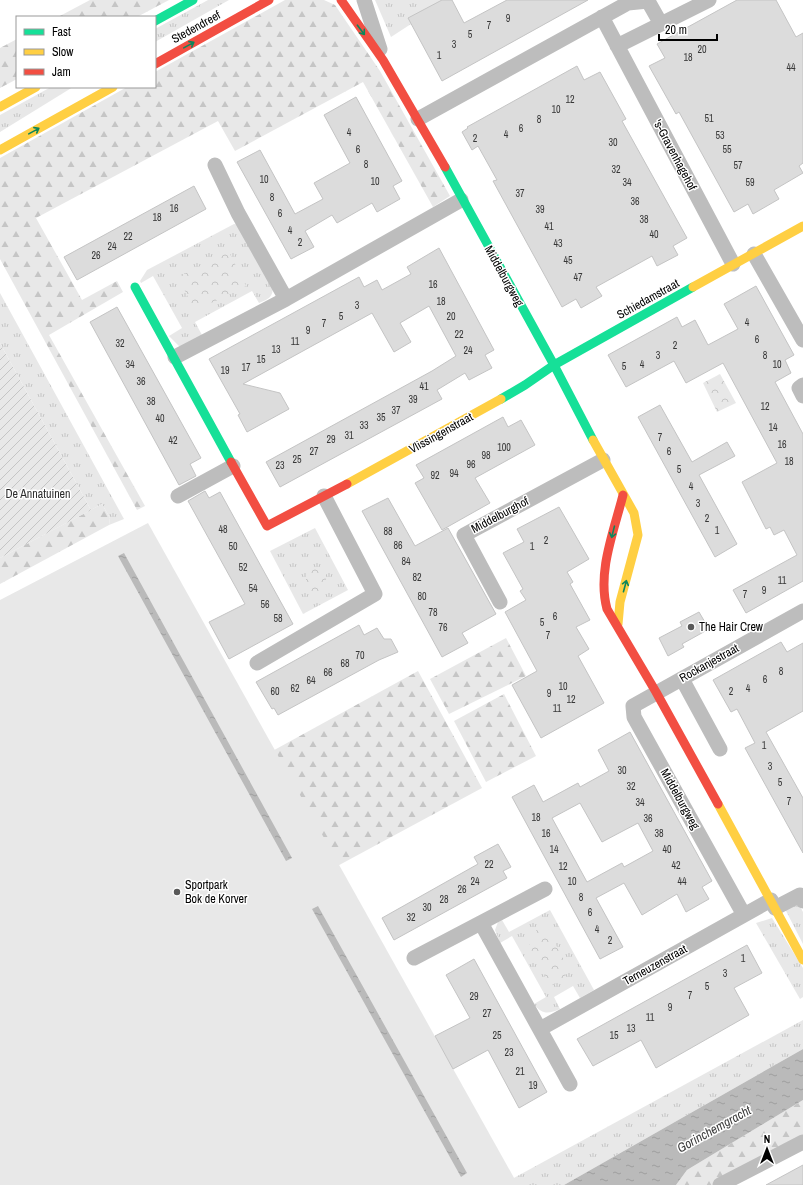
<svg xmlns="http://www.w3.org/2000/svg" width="803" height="1185" font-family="'Archivo Narrow',sans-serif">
	<defs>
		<pattern id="grass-tufts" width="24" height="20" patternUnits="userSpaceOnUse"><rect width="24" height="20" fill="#e8e8e8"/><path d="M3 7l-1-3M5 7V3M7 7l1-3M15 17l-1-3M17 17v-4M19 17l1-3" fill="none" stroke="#c5c5c5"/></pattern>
		<pattern id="forest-firs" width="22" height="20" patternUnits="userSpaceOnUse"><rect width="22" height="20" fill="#e8e8e8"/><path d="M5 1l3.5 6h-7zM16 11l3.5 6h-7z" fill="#c5c5c5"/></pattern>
		<pattern id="park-crowns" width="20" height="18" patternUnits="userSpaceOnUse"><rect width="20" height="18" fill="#e8e8e8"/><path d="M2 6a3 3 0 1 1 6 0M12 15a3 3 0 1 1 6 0" fill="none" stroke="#c5c5c5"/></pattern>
		<pattern id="garden-furrows" width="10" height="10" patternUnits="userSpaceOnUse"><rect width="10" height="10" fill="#e8e8e8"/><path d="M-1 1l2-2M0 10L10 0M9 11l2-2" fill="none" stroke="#c5c5c5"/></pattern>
		<pattern id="water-ripples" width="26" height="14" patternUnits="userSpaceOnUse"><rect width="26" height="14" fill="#bababa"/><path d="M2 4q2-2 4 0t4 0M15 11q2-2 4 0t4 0" fill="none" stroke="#9e9e9e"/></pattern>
	</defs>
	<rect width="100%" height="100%" fill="#fff"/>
	<!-- grass -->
	<path fill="url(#grass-tufts)" d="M208,0h21l-74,42v-13z
		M375,0h73l-57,37z
		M51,87h22l-73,45v-17z
		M234,224l8,1 31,61c0,11 -4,13 -14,17l-7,-12 -57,31 7,13 -13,11h-10l-10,-10 13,-8 -29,-52 -12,7 -1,-2 7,-11z
		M0,293l124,226 -15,6 1,-7 -8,-14 -11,6 -91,-167z
		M315,528l33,62 -45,24 -33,-63z
		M798,902l5,10v32l-18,-35z
		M550,910l44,80 -14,8 -7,-12 -19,11 6,12c-11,5 -18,6 -26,-5l12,-7 -34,-61 -12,7 -5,-13 3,-8 4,-2 7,12z
		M772,918l31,50v29l-3,2 -44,-76z
		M803,1020v29l-239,136h-54l2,-6z"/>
	<!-- forest -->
	<path fill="url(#forest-firs)" d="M90,0h79l-32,17h-79z
		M285,0h39l11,5 45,66 70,125 -17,11 -70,-125 -128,69 -17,-30 -182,97 46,82 35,-19 6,11 -74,43 96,171 -8,4 -137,-251v-101l127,-71h28v-15z
		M17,39v40l-17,9v-40z
		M102,504l8,14 -1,7 -109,59v-26z
		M506,638l20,38 -77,38 -19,-35z
		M418,671l64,117 -152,82 -63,-116z
		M504,694l32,62 -50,26 -32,-61z
		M803,1100v35l-91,50h-36l11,-15z"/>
	<!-- park -->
	<path fill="url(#park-crowns)" d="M229,252l17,34 -51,25 -17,-34z
		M720,374l16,29 -19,9 -14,-29z
		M306,569h20v24h-20z
		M537,929l13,5 13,24 3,21 -16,7 -21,-40z"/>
	<!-- garden -->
	<path fill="url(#garden-furrows)" d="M0,343l91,167 -91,48z"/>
	<!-- pitch -->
	<path fill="#e8e8e8" d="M148,523l370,662h-518v-585z"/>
	<!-- water -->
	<path fill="url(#water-ripples)" d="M124,553l168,305 -6,3 -168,-305z
		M318,906l149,267 -6,4 -149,-268z
		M803,1049v51l-116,70 -11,15h-112z"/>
	<!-- building -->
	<path fill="#dcdcdc" stroke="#c4c4c4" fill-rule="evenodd" d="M442,0h10l12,23 43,-23h81l-146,81 -34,-63z
		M737,0h39l20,37 7,-4v130l-4,3 4,7 -29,17 5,9 -26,15 -5,-10 -14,8 -55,-100 -3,2 -27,-48 16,-8 -8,-14z
		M577,66l7,14 16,-8 26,47 -4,2 65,117 -14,8 5,9 -21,11 -5,-10 -56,31 6,9 -21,12 -5,-9 -14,8 -69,-126 4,-1 -19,-34 -6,4 -10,-18 6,-4 -1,-1z
		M356,97l46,84 -9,5 7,13 -23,13 -5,-9 -35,20 -5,-8 -27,16 9,16 -23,12 -54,-97 23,-12 35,64 28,-15 -9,-16 36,-20 -26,-48z
		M194,186l12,23 -129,71 -13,-23z
		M439,248l55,102 -9,5 7,13 -23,12 -4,-7 -28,17 5,9 -162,88 -14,-25 166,-91 24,-15 -27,-50 -29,17 11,19 -17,10 -22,-39 -129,71 37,9 9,16 -42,23 -9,-17 2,-1 -31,-55 150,-82 5,10 13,-7 5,10 29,-16 -4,-7z
		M756,286l38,69 -9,5 6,13 -16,9 28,52v147l-57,32 -13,-23 64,-35 -13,-25 -10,5 -4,-8 -4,2 -24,-47 35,-19 -54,-100 -37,20 -12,-22 -48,26 -18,-32 69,-38 5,10 13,-7 13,25 30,-16 -14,-25z
		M117,307l84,151 -11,6 6,12 -17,9 -89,-163z
		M660,405l32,57 35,-20 8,14 -36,19 38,69 -22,13 -77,-140z
		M503,417l5,10 13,-7 14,25 -60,33 15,25 -48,27 -27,-47 9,-5 -8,-13z
		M205,491l4,7 11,-6 73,132 -64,35 -20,-37 36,-18 -57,-103z
		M388,498l27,48 33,-18 48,86 -34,19 6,10 -26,14 -80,-146z
		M559,507l30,52 -22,13 6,10 -3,2 20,36 -14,7 13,22 -11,7 26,47 -63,35 -29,-53 25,-14 -32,-59 21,-12 -6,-9 3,-2 -20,-36 21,-11 -7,-13z
		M699,612l10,17 -27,15 2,3 -16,9 -9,-18 23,-12 -2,-4z
		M359,625l5,10 13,-7 7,11h7l7,13 -19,8 -101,55 -4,-7 -2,1 -16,-27z
		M781,642l6,10 16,-9v68l-37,21 37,66v55l-58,-105 10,-5 -18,-34 -6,3 -18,-32z
		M630,732l82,149 -10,6 7,12 -23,13 -9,-18 -35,21 -18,-32 -28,15 27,49 -23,12 -88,-162 22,-12 9,17 35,-19 2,4 29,-16 -11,-21zM580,803l22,39 36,-19 15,28 -29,16 -2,-4 -35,19 -35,-64z
		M498,844l13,23 -8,4 4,7 -113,62 -12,-22 96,-54 -4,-7z
		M747,945l15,28 -28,15 15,27 -93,53 -15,-28 -48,26 -16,-27z
		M474,959l73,133 -28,16 -31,-58 -35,19 -18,-33 35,-18 -24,-43z
		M803,1165v20h-37z"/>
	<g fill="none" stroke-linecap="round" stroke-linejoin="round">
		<!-- street -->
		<path stroke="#bdbdbd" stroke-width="15" d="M364,0l16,49
			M602,17l131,247
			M617,46l92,-46
			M418,119l210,-116 20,-2 13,23
			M215,165l23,48 48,86
			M754,254l49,86
			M175,357l111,-58 175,-99
			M803,385l-4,3 4,8
			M178,496l55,-30
			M500,602l-36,-67 139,-75
			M257,663l118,-69 -51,-98
			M682,679l38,70
			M775,908l25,-13 3,6
			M744,915l-110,-198 -1,-11 170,-95
			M481,923l89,161
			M414,958l131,-69
			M540,1029l231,-129
			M720,1185l83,-43"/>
		<!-- fast -->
		<path stroke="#16e098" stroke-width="9" d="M155,21l38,-21
			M445,167l109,198 39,75
			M135,287l96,175
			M501,399l24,-14 29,-20 139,-78"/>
		<!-- slow -->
		<path stroke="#ffcf43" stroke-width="9" d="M0,107l36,-20
			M0,150l113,-63
			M693,287l110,-61
			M593,440l41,73 4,22 -18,67 -2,22
			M347,484l154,-85
			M718,804l85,156"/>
		<!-- jam -->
		<path stroke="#f24e42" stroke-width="9" d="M341,0l42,60 62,107
			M155,64l114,-64
			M231,462l36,64 80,-42
			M623,495c-9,36 -26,77 -16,114l49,83 62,112"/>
	</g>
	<!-- one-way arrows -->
	<defs><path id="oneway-shaft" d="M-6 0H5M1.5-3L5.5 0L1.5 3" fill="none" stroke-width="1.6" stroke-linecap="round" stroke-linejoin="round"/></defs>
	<g stroke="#0d865b">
		<use href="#oneway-shaft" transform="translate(361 30) rotate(53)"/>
		<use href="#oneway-shaft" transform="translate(189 45) rotate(-29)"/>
		<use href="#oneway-shaft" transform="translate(34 131) rotate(-29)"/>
		<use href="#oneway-shaft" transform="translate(613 532) rotate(104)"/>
		<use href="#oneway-shaft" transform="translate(625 586) rotate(-75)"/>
	</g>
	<!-- markers -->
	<g fill="#595959" stroke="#fff" stroke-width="1.5">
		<circle cx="691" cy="627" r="4"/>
		<circle cx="177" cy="892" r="4"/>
	</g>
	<g text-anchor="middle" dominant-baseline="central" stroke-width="3" stroke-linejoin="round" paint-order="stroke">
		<!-- number labels -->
		<g font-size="10" fill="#373737">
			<text x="508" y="18">9</text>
			<text x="489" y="25">7</text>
			<text x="470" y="34">5</text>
			<text x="454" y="44">3</text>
			<text x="702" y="49">20</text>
			<text x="439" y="55">1</text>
			<text x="688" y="57">18</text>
			<text x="791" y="67">44</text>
			<text x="570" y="99">12</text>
			<text x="556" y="109">10</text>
			<text x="709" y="118">51</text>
			<text x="539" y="119">8</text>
			<text x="521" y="128">6</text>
			<text x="349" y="132">4</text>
			<text x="506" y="134">4</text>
			<text x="720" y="135">53</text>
			<text x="475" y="138">2</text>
			<text x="613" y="142">30</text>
			<text x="358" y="149">6</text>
			<text x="727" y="149">55</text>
			<text x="366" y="164">8</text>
			<text x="738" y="165">57</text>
			<text x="616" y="169">32</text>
			<text x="264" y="179">10</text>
			<text x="375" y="181">10</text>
			<text x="627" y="182">34</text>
			<text x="750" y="182">59</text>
			<text x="520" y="193">37</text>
			<text x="272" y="197">8</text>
			<text x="635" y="201">36</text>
			<text x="174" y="208">16</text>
			<text x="540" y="209">39</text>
			<text x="280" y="213">6</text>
			<text x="157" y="217">18</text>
			<text x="644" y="219">38</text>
			<text x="549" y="226">41</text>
			<text x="290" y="230">4</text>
			<text x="654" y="234">40</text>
			<text x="128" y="236">22</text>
			<text x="300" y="242">2</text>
			<text x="558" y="243">43</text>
			<text x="112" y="246">24</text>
			<text x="96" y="255">26</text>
			<text x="568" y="260">45</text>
			<text x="578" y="277">47</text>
			<text x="433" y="284">16</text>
			<text x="441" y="301">18</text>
			<text x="357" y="305">3</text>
			<text x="341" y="316">5</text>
			<text x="451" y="316">20</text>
			<text x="747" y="322">4</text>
			<text x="324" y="323">7</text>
			<text x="308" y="330">9</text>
			<text x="459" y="334">22</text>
			<text x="757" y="339">6</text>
			<text x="295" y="341">11</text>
			<text x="120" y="343">32</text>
			<text x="675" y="345">2</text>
			<text x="276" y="349">13</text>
			<text x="468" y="350">24</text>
			<text x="658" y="355">3</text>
			<text x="765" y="355">8</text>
			<text x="261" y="359">15</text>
			<text x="130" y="364">34</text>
			<text x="642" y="364">4</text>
			<text x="777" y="364">10</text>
			<text x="624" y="366">5</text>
			<text x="246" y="367">17</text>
			<text x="225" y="370">19</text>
			<text x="141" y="381">36</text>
			<text x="424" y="386">41</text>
			<text x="413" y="399">39</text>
			<text x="151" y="401">38</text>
			<text x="765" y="406">12</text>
			<text x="396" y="410">37</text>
			<text x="381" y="417">35</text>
			<text x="160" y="418">40</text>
			<text x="364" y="425">33</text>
			<text x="773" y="427">14</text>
			<text x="349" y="435">31</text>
			<text x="660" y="437">7</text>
			<text x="331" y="439">29</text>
			<text x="173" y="440">42</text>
			<text x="782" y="444">16</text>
			<text x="504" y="447">100</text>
			<text x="314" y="451">27</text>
			<text x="669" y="451">6</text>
			<text x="486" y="455">98</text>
			<text x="297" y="459">25</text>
			<text x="789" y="461">18</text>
			<text x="471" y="464">96</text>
			<text x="280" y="465">23</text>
			<text x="679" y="469">5</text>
			<text x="454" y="473">94</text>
			<text x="435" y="475">92</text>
			<text x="691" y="486">4</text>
			<text x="698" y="503">3</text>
			<text x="707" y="518">2</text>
			<text x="223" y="529">48</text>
			<text x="717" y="530">1</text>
			<text x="388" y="531">88</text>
			<text x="546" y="540">2</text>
			<text x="398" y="545">86</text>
			<text x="233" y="546">50</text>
			<text x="532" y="546">1</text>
			<text x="406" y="561">84</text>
			<text x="243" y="567">52</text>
			<text x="417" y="577">82</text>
			<text x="782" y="580">11</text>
			<text x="253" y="588">54</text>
			<text x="764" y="590">9</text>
			<text x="745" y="594">7</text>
			<text x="422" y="596">80</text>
			<text x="265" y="604">56</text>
			<text x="433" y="612">78</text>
			<text x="555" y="616">6</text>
			<text x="278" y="618">58</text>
			<text x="542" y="622">5</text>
			<text x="443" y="627">76</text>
			<text x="548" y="635">7</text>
			<text x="360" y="655">70</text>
			<text x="345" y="663">68</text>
			<text x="781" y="671">8</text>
			<text x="328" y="672">66</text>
			<text x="765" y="679">6</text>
			<text x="311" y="680">64</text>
			<text x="563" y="686">10</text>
			<text x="295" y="688">62</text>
			<text x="748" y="688">4</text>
			<text x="275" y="691">60</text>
			<text x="731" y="691">2</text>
			<text x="549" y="693">9</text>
			<text x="571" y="699">12</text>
			<text x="557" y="708">11</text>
			<text x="764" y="745">1</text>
			<text x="770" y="766">3</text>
			<text x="622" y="770">30</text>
			<text x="780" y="782">5</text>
			<text x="631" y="786">32</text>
			<text x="789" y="801">7</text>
			<text x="640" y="802">34</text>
			<text x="536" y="817">18</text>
			<text x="648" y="818">36</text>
			<text x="546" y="833">16</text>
			<text x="659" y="833">38</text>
			<text x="554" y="849">14</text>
			<text x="667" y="849">40</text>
			<text x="489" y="864">22</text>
			<text x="676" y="865">42</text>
			<text x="563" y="866">12</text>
			<text x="475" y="881">24</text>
			<text x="572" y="881">10</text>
			<text x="682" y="881">44</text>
			<text x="462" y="889">26</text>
			<text x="581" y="897">8</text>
			<text x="444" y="899">28</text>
			<text x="427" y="907">30</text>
			<text x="590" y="912">6</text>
			<text x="411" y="917">32</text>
			<text x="597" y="929">4</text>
			<text x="610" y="940">2</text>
			<text x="743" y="958">1</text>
			<text x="725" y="973">3</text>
			<text x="707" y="986">5</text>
			<text x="690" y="995">7</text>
			<text x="474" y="996">29</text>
			<text x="670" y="1007">9</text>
			<text x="487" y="1013">27</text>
			<text x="650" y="1017">11</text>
			<text x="631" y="1028">13</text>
			<text x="497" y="1035">25</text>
			<text x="614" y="1035">15</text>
			<text x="509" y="1052">23</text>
			<text x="520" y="1071">21</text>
			<text x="533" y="1085">19</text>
		</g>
		<!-- street labels -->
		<g font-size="12" fill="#000" stroke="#fff">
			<text transform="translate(196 27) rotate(-29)">Stedendreef</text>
			<text transform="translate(675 155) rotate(62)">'s-Gravenhagehof</text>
			<text transform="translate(504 276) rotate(61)">Middelburgweg</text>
			<text transform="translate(648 299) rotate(-29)">Schiedamstraat</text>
			<text transform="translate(441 433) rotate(-29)">Vlissingenstraat</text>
			<text transform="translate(500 515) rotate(-28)">Middelburghof</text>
			<text transform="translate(709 663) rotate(-29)">Rockanjestraat</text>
			<text transform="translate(680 799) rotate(61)">Middelburgweg</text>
			<text transform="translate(655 965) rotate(-29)">Terneuzenstraat</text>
		</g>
		<!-- park labels -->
		<g font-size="12" fill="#2d2d2d" stroke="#fff">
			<text x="38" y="494">De Annatuinen</text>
		</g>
		<!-- poi labels -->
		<g font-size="12" fill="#000" stroke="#fff" text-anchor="start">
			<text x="699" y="627">The Hair Crew</text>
			<text x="185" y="885">Sportpark<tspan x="185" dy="14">Bok de Korver</tspan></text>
		</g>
		<!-- water labels -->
		<g font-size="13" font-style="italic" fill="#3e3e3e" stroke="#fff">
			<text transform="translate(714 1129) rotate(-29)">Gorinchemgracht</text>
		</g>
	</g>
	<!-- legend -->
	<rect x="16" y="16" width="140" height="72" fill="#ffffff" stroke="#999999"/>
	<rect x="24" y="29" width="20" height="6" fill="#16e098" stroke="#999999"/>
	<text x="52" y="36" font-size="12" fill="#000000">Fast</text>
	<rect x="24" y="49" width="20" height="6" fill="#ffcf43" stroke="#999999"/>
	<text x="52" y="56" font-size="12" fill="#000000">Slow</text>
	<rect x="24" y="69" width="20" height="6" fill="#f24e42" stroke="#999999"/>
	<text x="52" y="76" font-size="12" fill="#000000">Jam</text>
	<!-- north arrow -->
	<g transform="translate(767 1149)" stroke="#ffffff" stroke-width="3" paint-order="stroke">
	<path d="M0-3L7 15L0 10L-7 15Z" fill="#000000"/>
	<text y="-6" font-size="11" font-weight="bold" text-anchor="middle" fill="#000000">N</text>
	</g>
	<!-- scale -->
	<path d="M659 34v6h58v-6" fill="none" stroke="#000000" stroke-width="2"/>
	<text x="665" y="34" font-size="12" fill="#000000" stroke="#ffffff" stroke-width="3" paint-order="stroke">20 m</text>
</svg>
